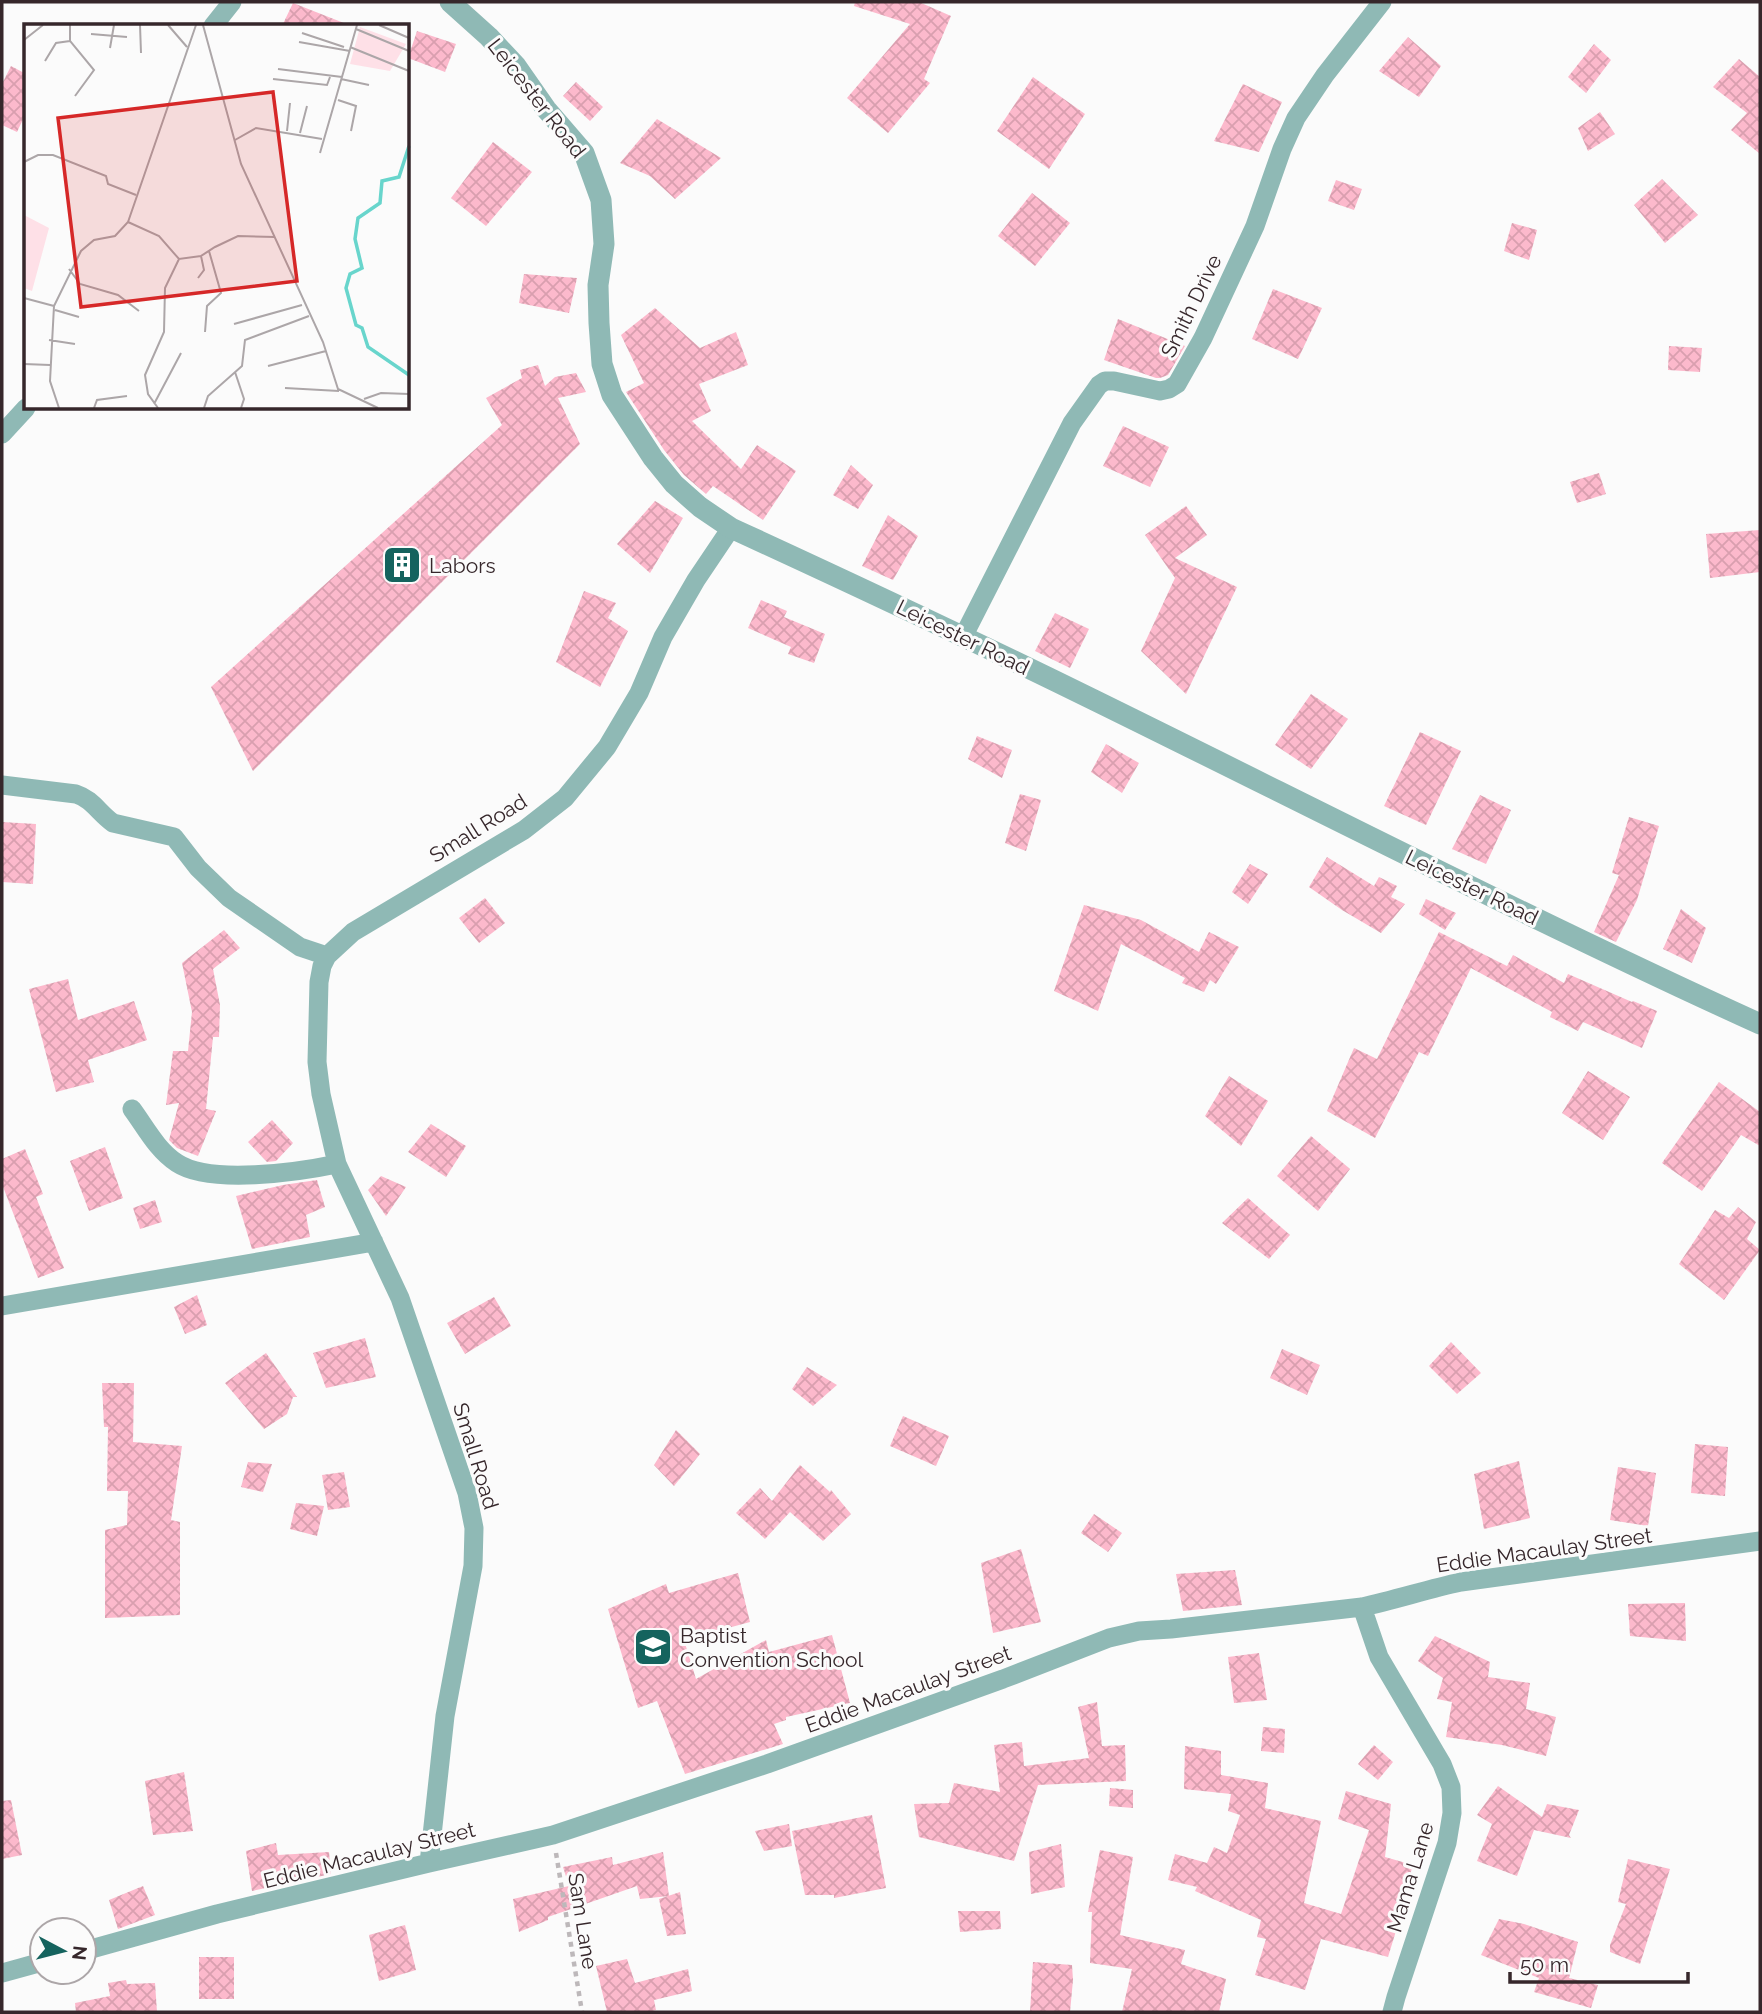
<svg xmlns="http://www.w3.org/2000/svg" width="1762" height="2014" font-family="Raleway,sans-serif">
	<defs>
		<pattern id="building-cross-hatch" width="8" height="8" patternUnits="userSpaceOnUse" patternTransform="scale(1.75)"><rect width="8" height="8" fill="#fcb9cc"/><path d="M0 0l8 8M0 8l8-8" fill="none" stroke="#d99faf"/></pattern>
	</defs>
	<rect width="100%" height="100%" fill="#fbfbfb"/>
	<!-- building -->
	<path fill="url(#building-cross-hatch)" d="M855,2h64l32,14 -27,63 6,4 -42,50 -41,-35 63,-74 -56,-18z
		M293,3l56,22 -1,1h-66z
		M417,31l39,13 -11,28 -37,-14z
		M1408,37l33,29 -22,31 -40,-26z
		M1594,44l17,16 -25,33 -18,-16z
		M1739,59l21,18v77l-29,-24 16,-17 -34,-26z
		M11,66l15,8v39l-9,19 -15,-7v-41z
		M1033,77l52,37 -36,55 -52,-38z
		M576,82l27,25 -13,14 -27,-25z
		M1243,84l39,18 -23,50 -45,-11z
		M1600,112l15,22 -27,17 -10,-23z
		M657,119l64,39 -46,41 -25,-23 -30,-13z
		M493,142l39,30 -46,54 -35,-28z
		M1662,179l36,36 -33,28 -31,-38z
		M1336,180l26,9 -8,21 -26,-9z
		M1032,193l38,30 -35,43 -37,-30z
		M1512,223l25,7 -8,30 -25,-9z
		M524,274l53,4 -8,35 -50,-10z
		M1273,289l49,19 -24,51 -46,-20z
		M655,308l45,40 36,-16 12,33 -49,19 12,27 -19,10 49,48 16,-24 39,26 -33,49 -50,-34 -7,8 -22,-19 -20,-25 -38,-58 18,-9 -23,-48z
		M1118,319l67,27 -17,29 -8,3h-4l-52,-18z
		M1669,346l33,2 -2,24 -32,-2z
		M538,365l7,21 10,-9 21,-4 10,19 -28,6 22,46 -327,327 -42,-84 291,-262 -16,-27 36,-20 -2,-8z
		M1123,426l46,21 -19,40 -47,-21z
		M851,465l22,20 -15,24 -25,-14z
		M1599,473l7,21 -29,9 -7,-21z
		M655,501l28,17 -33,55 -33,-29z
		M1186,506l21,29 -32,23 62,29 -51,107 -45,-43 34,-73 -30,-43z
		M888,515l30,21 -25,44 -31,-14z
		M1760,530v42l-50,6 -4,-44z
		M584,591l32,12 -8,15 20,13 -28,56 -44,-25z
		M761,600l26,11 -3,6 41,17 -11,29 -26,-9 3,-7 -43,-19z
		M1055,613l34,16 -19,39 -35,-17z
		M1311,694l37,25 -37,50 -36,-24z
		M1420,732l41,19 -35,74 -42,-19z
		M977,736l35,14 -10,28 -34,-19z
		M1106,744l33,19 -17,30 -31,-21z
		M1020,794l21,6 -15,51 -21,-8z
		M1480,795l31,15 -25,54 -34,-15z
		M1629,817l30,9 -22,74 -21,42 -22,-10 25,-57 -7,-2z
		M2,822l34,2 -3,60 -31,-2z
		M1327,857l47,29 5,-9 18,9 -6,11 14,7 -24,29 -39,-23 -33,-23z
		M1250,864l18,10 -20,30 -16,-12z
		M485,898l20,25 -26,20 -20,-25z
		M1426,899l30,14 -11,17 -26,-16z
		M1084,905l57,15 58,32 10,-20 30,15 -23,37 -6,-4 -6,12 -22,-9 3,-5 -64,-34 -23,67 -44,-20z
		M1681,909l25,19 -14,35 -29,-14z
		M224,930l16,18 -27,21 7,36 -1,32h-6l-7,72 10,2 -18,45 -21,-8 -8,-8 10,-37 -13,2 7,-54h15l4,-39 -10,-49z
		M1439,932l68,34 6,-11 51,28 4,-9 64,28 1,-1 24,10 -15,37 -59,-26 -5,9 -28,-14 2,-5 -81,-44 -43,88 -9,-4 -44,86 -48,-27 27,-63 23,11z
		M68,979l10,41 56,-19 13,39 -59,20 6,22 -38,10 -27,-103z
		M1588,1071l42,26 -27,43 -41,-27z
		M1229,1076l39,25 -27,45 -36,-30z
		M1719,1082l41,30v34l-19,-11 -39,56 -40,-28z
		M272,1120l21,23 -17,18 -9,1 -19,-20z
		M431,1124l35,22 -20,31 -38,-25z
		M1311,1136l39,33 -32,42 -41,-35z
		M105,1147l18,51 -34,13 -19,-50z
		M25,1149l18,45 -7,3 28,71 -26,10 -36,-94v-25z
		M381,1176l25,11 -20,29 -18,-26z
		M317,1180l8,27 -19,8 4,22 -58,12 -16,-53 47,-11z
		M1248,1198l42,37 -21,24 -47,-36z
		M155,1200l7,22 -22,7 -7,-21z
		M1738,1207l18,15 -9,17 13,11 -36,50 -45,-36 36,-54 14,8z
		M197,1295l10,30 -22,9 -11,-27z
		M494,1297l17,29 -46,28 -18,-31z
		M365,1338l11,39 -50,11 -13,-35z
		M1451,1342l30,31 -24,21 -28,-28z
		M1282,1349l38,16 -13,30 -37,-17z
		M266,1353l31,44h-4l-6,17 -23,15 -39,-46z
		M807,1367l30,18 -24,21 -21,-17z
		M102,1383h32l-1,59 49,4 -11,74 9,2v93l-75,3v-88l22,-5 1,-34h-21l1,-64h-4z
		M903,1416l46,20 -13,30 -46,-20z
		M676,1430l24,24 -26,32 -20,-21z
		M1695,1444l33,3 -3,49 -34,-3z
		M1519,1461l11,57 -46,11 -10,-55z
		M248,1462l24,2 -9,28 -22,-5z
		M800,1465l30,27 1,-2 20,24 -28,27 -33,-29 -25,27 -29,-26 24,-25 12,13z
		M1618,1467l38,6 -8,53 -38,-6z
		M344,1472l6,35 -22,3 -6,-35z
		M296,1503l28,3 -7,30 -27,-7z
		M1094,1514l28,19 -14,19 -27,-19z
		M1021,1549l20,73 -48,11 -12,-70z
		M1235,1570l7,35 -59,6 -7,-37z
		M738,1573l12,49 -66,18 12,39 70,-39 3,12 63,-17 18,68 -64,14v3l-12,4 9,20 -98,30 -28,-73 -19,7 -30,-99 58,-25 3,9z
		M1685,1603l1,38 -56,-5 -2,-32z
		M1435,1636l55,26 -2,15 42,6 -4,26 30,8 -10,39 -44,-11 -56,-8 6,-35 -15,-3 6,-21 -25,-17z
		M1259,1653l8,47 -33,3 -6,-46z
		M1097,1702l5,44 23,-1 1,36 -88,4 -24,76 -95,-24 -5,-33 35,-1 5,-20 46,9 -6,-47 28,-3 2,24 65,-8 -11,-51z
		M1263,1727l22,2 -1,24 -23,-2z
		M1374,1745l19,17 -15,18 -20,-16z
		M1185,1746l36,5v24l47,8 -3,25 56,13 -17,82 37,11 28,-84 -31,-11 8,-28 45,13 -6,53 28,8 -20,66h3l-8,26 -67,-18 -16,51 -50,-15 11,-36 -9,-2 4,-17 -66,-29 2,-4 -29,-7 7,-26 32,9 7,-16 13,6 13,-38 -12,-4 3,-17 -47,-5z
		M184,1772l9,59 -40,4 -8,-54z
		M1498,1786l44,31 5,-13 32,6 -10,25 2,3 -37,-8 -17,46 -40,-15 15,-37 -15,-9z
		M1110,1788l23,2v18l-24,-2z
		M11,1800l11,55 -20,4v-58z
		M872,1815l14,73 -52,10v-3h-29l-13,-64z
		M789,1824l3,22 -28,5 -9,-20z
		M276,1843l2,12 51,-3 2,22 -79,17 -6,-40z
		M1061,1844l4,43 -34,7 -2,-42z
		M1100,1850l33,7 -13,78 65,15 -4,14 45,15 -7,33h-97l10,-43 -42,-6 2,-51h-4z
		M663,1852l6,44 -29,3 -3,-13 -89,31v3l-29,12 -6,-33 56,-13 -6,-19 49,-10 1,8z
		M1628,1859l42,10 -30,95 -30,-12v-7l16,-41 -8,-2z
		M143,1886l12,29 -37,14 -9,-29z
		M680,1892l6,42 -19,2 -8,-37z
		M958,1911h42l1,18 -41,3z
		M1499,1919l25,5 54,18 -9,36 29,7 -7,23 -57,-16 5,-14 -58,-23z
		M405,1925l11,45 -37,11 -10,-46z
		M199,1957h35v42h-35z
		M627,1959l8,24 53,-14 4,22 -38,9 2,10 -9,2h-40l-11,-46z
		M1033,1962l39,3 1,15 -3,32h-40z
		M126,1980l1,4 28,-1 2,29h-81l-1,-9 35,-7 -2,-13z"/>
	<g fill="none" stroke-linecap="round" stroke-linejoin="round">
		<!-- path -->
		<path stroke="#bdb8ba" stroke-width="4.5" stroke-dasharray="5 5" stroke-linecap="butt" d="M556,1853l26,159"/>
		<!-- minor -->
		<path stroke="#8fb9b5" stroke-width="19" d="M213,26l19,-24
			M2,434l24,-26
			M963,637l109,-214 27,-38 6,-4h9l46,10 9,-2 8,-5 26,-46 52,-112 27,-77 14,-31 29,-43 57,-73
			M2,785l74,9c16,5 23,19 37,29l61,14 24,31 31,30 71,49 27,9
			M132,1109c14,19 25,41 45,54 33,22 122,9 160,1l63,134 67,195 7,35 -1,38 -28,150 -16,147
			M337,1164l-16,-70 -4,-32 2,-80 3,-16 5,-10 26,-24 171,-102 41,-32 42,-51 32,-54 24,-56 33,-57 35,-52
			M2,1306l372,-64
			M1362,1607l17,50 63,107 9,23 1,26 -5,30 -51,154 -4,15
			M84,1951l133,-37 212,-51 124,-28 214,-71 236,-85 106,-41 30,-7 32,-2 191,-22c33,-7 66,-18 99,-25l299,-41
			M2,1973l40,-11"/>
		<!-- tertiary -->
		<path stroke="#8fb9b5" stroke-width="21" d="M450,2l39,35 27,29 30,43 38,44 17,47 3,44 -6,41 1,38 3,41 10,31 41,63 21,26 26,23 31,21c122,56 243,113 363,172 222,109 442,222 666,324"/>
	</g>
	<!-- icons -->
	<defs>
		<symbol id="building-square" viewBox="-11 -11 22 22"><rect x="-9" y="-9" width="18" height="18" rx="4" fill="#15635e" stroke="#fbfbfb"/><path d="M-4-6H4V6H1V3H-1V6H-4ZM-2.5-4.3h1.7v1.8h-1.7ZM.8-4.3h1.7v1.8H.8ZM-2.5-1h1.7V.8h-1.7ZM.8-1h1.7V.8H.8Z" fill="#fff"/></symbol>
		<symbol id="school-square" viewBox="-11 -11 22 22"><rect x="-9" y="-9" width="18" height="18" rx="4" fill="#15635e" stroke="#fbfbfb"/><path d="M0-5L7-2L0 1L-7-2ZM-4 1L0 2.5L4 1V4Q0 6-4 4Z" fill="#fff"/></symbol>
	</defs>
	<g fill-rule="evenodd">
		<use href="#building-square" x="380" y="543" width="44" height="44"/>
		<use href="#school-square" x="631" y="1625" width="44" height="44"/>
	</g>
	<g text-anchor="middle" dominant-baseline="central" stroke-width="6" stroke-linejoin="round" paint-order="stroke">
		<!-- street labels -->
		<g font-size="21" fill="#36272b" stroke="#fbfbfb">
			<text transform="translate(537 98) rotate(52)">Leicester Road</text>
			<text transform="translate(1191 306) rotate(-64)">Smith Drive</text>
			<text transform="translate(963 637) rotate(26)">Leicester Road</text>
			<text transform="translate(478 828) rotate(-32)">Small Road</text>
			<text transform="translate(1472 887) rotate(26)">Leicester Road</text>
			<text transform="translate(476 1456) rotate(73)">Small Road</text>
			<text transform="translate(1544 1550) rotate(-8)">Eddie Macaulay Street</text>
			<text transform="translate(908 1689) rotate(-20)">Eddie Macaulay Street</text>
			<text transform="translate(369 1855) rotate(-14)">Eddie Macaulay Street</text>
			<text transform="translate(1410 1877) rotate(-73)">Mama Lane</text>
			<text transform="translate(583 1921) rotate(81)">Sam Lane</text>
		</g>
		<!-- poi labels -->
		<g font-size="21" fill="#36272b" stroke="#fbfbfb" text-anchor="start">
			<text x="429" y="565">Labors</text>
			<text x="680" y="1635">Baptist<tspan x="680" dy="24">Convention School</tspan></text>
		</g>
	</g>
	<!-- overview -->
	<g transform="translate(24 24)">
		<rect width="385" height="385" fill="#fbfbfb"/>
		<path d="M336,3l46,17 -16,27 -40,-7zM0,191l25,13 -17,63 -8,-3z" fill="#fee0e7"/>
		<path fill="none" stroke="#68d5cc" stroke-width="3.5" d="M385,122l-10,31 -17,4 -2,22 -22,15 -3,21 7,29 -12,6 -4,14 10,37 6,3 6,19 41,28"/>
		<path fill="none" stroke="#aca6a8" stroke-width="2" d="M46,1v16l24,29 -19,26M116,1l1,28M144,1l19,22M179,1l38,139 82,178 15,47 40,19M355,1l30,13M332,5l53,22M278,9l42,14M67,10l36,3M0,16l19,-15M275,18l51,9M326,23l59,24M86,24l4,-23M21,37l11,-18 14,-2M254,45l64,8M249,55l54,6 3,-8M317,55l28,6M314,76l18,6 -5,25M263,107l3,-28M276,109l7,-27M211,116l21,-12 66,11M296,129l37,-128M0,138l14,-7h15l53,21 2,8 28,11M104,198l31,14 20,23 22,-3M45,245l11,15 38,11 21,16M174,254l6,-8 -3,-14 14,-9 23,-11 37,1M0,274l30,8M31,286l24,7M210,300l68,-19M181,308l2,-26 14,-13 -12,-42M25,316l26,4M0,340l26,1M244,342l58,-15M211,348l9,27 -3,9M261,364l54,3M340,375l17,-6 28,1M130,380l27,-51M35,384l-9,-27 4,-75 27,-55 13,-11 21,-4 13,-14 68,-197M70,384l3,-8 30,-4M134,384l-10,-14 -3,-19 19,-43 1,-44 14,-29M180,384l4,-12 34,-30 3,-26 64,-24"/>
		<path fill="#d62828" fill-opacity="0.15" stroke="#d62828" stroke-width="3.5" d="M249,68l24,189 -216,26 -23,-189z"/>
		<rect width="385" height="385" fill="none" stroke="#36272b" stroke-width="3.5"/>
	</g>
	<!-- border -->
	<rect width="1762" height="2014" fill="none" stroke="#36272b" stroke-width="7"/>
	<!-- north arrow -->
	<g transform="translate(63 1951) rotate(97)"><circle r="33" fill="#fbfbfb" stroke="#aca6a8" stroke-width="2"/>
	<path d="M0-5L12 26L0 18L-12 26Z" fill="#15635e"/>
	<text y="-10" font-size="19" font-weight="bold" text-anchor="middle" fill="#36272b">N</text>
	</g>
	<!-- scale -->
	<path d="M1510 1972v10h178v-10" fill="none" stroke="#36272b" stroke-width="3.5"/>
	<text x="1520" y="1972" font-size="21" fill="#36272b" stroke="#fbfbfb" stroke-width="5" paint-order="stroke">50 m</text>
</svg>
